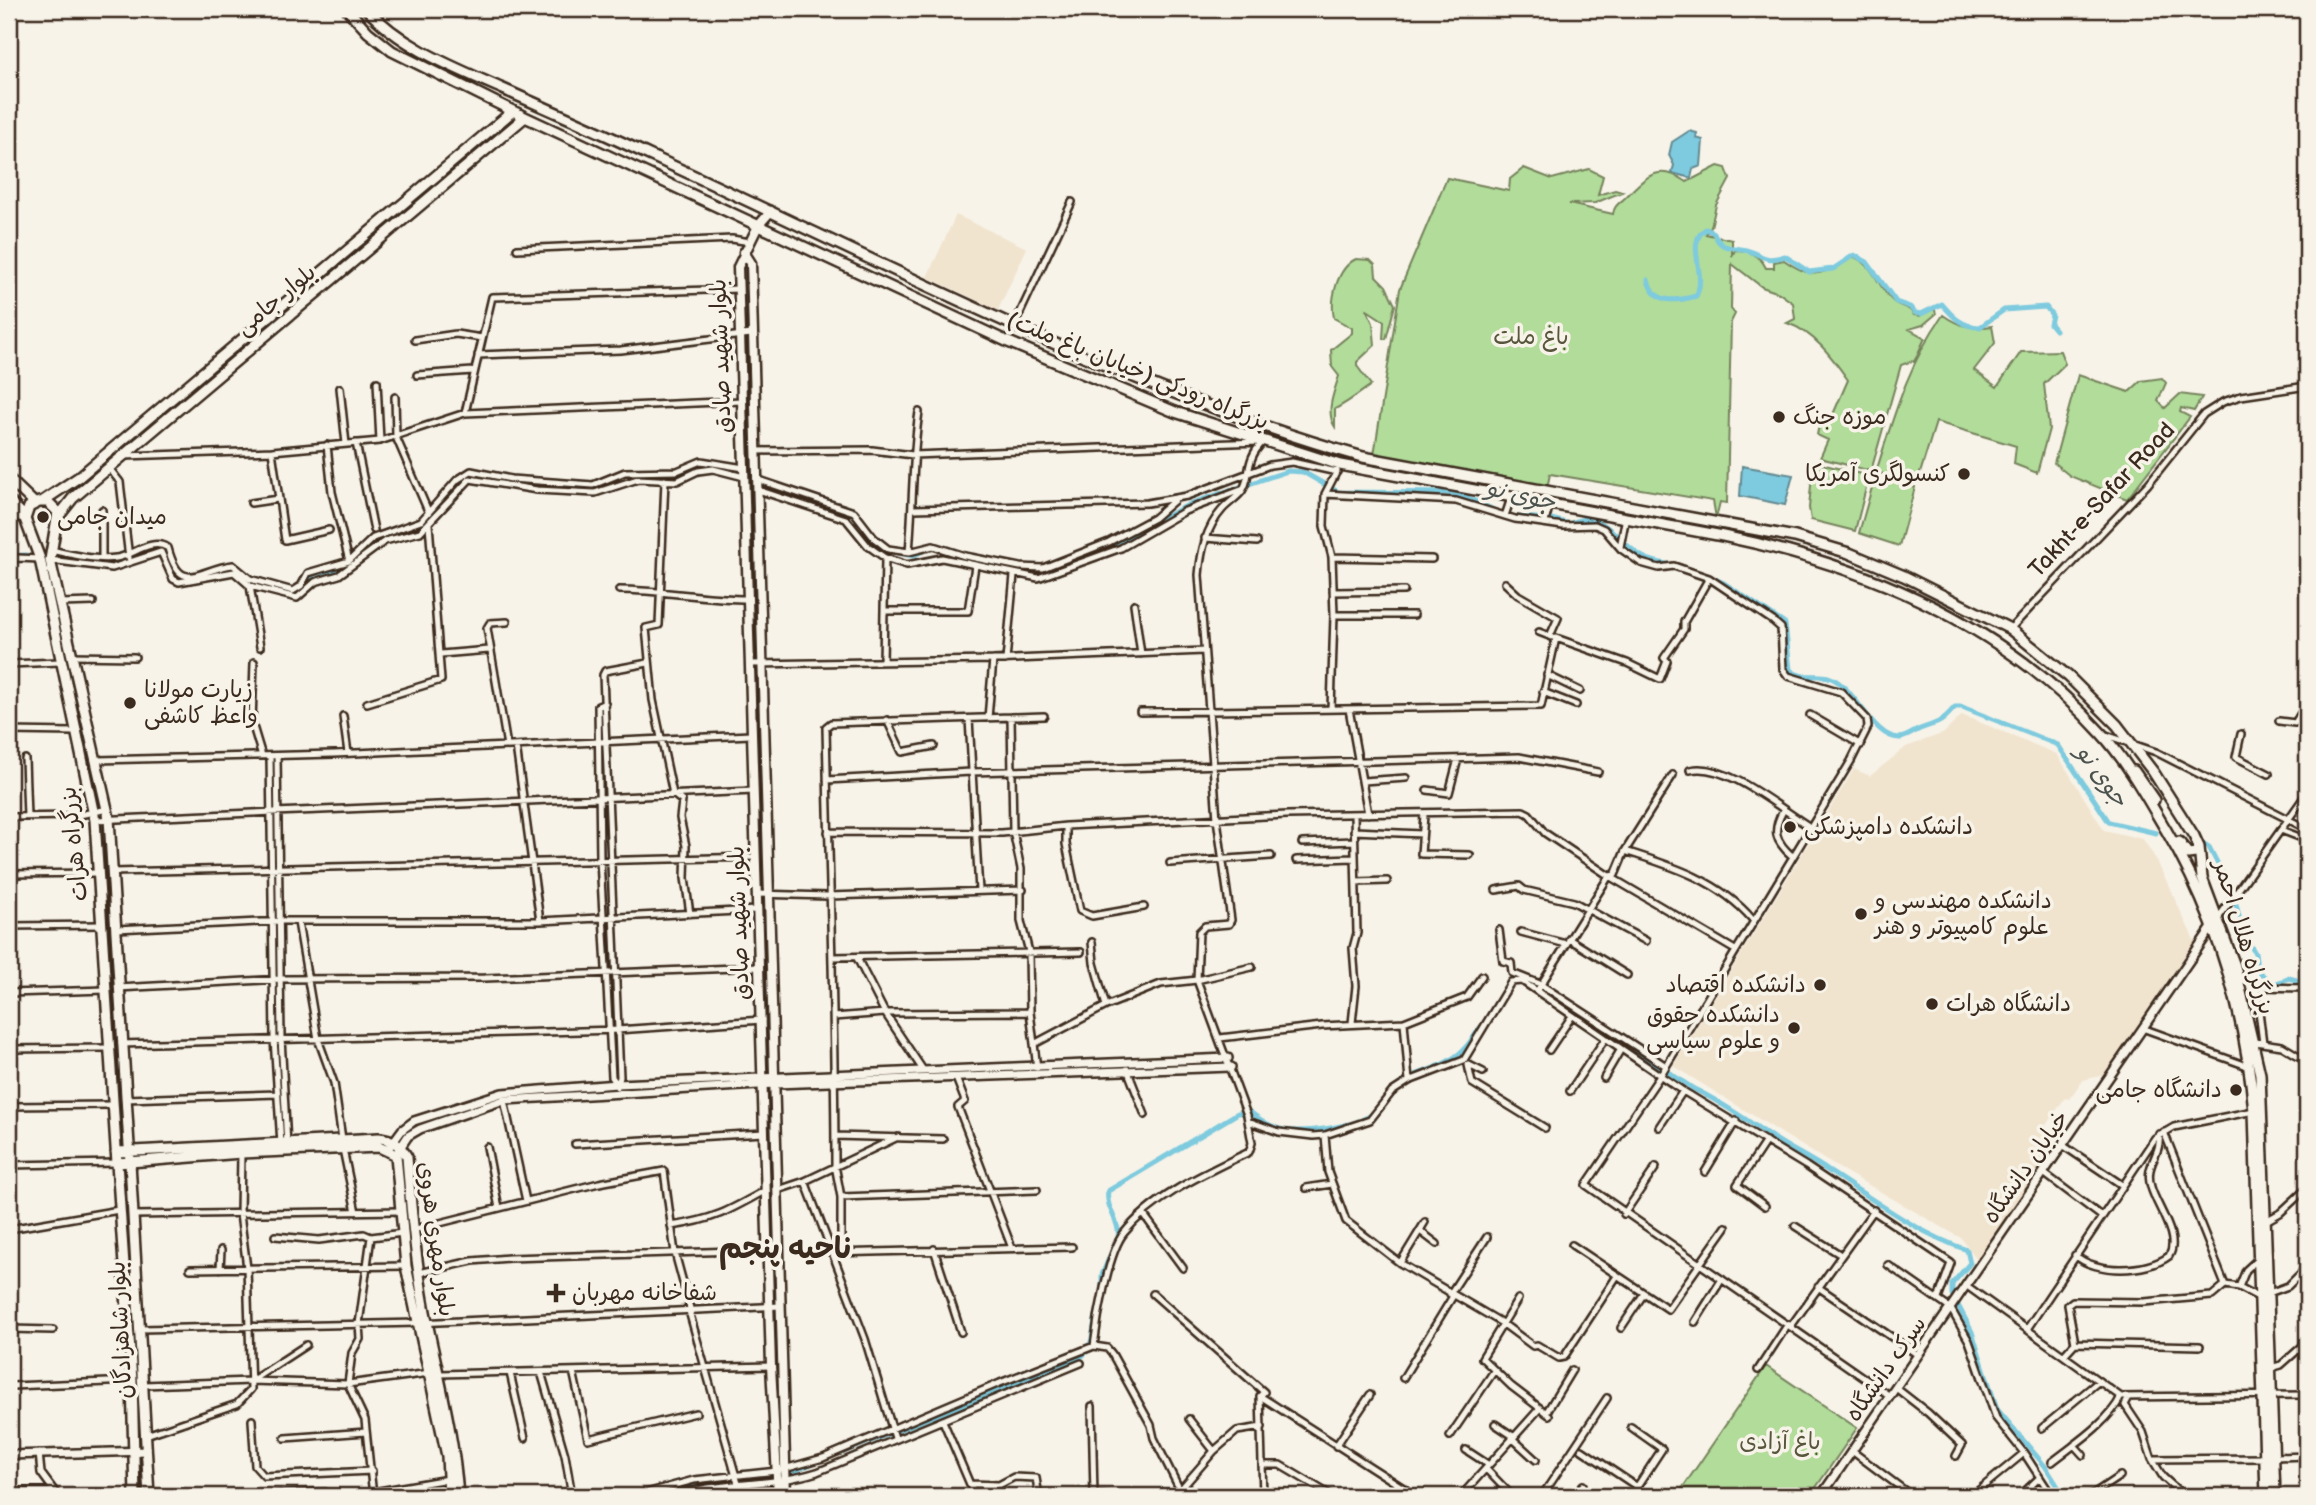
<svg xmlns="http://www.w3.org/2000/svg" width="2316" height="1505" font-family="'Balsamiq Sans','Playpen Sans Arabic',sans-serif">
	<rect width="100%" height="100%" fill="#f7f3e8"/>
	<filter id="ink" filterUnits="userSpaceOnUse"><feTurbulence type="fractalNoise" baseFrequency=".0143" numOctaves="2"/><feDisplacementMap in="SourceGraphic" scale="14" xChannelSelector="R" yChannelSelector="G"/><feConvolveMatrix kernelMatrix="1 2 1 2 8 2 1 2 1" color-interpolation-filters="sRGB"/></filter>
	<g filter="url(#ink)">
		<!-- built -->
		<path fill="#f1e4cf" d="M956,215l71,33 -29,62 -71,-33z
			M1962,715l95,39 47,76 39,9 14,22 38,81 -90,133 -22,5 -14,19 -4,-1 -21,30 7,25 -74,106 -16,-21 -131,-75 -157,-97 181,-297 16,7 36,-29 38,-14z"/>
		<!-- green -->
		<path fill="#b1dc9a" stroke="#76835c" stroke-width="2" d="M1718,166l8,2 4,11 -14,26 -5,22 -5,7 26,6v16l3,-6c14,0 25,5 31,18h8v-6l10,-2c33,23 37,13 69,-3 22,6 25,33 42,46 8,5 14,3 19,12l6,1 14,-9 2,7 -13,11 -14,4 16,9 -10,22 -14,5 -30,106 -51,-13 8,-18 -11,-5 3,-15 11,-1 17,-39c-16,-23 -34,-48 -61,-57l8,-4 -2,-16 -14,-10 -17,-6 -30,-23 -1,45 4,5 -4,8 -4,181 -7,-1 -4,16 -3,-17 -163,-27 -3,14 -173,-33 26,-166 47,-111 62,13 1,-12 14,-11 28,11 37,-10 14,7 -5,19 17,-5 7,2 -27,11 -26,1 44,10c1,-9 7,-11 13,-17 19,-21 33,-34 61,-15z
			M1356,259l14,1 5,5 1,11 10,10 9,19 -9,34h-3l1,-18 -17,-11 6,13 2,22 -18,17v4l14,19c-11,8 -22,17 -36,24v18c-10,-15 -1,-35 4,-51l-7,-9 -1,-17 21,-17v-5l-18,-10c-4,-19 3,-50 22,-59z
			M1943,315c17,12 28,14 49,11l3,17 -21,27 23,17 24,-35 39,-1 5,13 -21,20 5,45 -12,44 -23,-9 2,-18 -80,-24 -19,61 -41,-11c18,-57 32,-108 67,-157z
			M2078,375l51,17 12,-11 21,-3 4,5 -8,18 7,7 15,-14 22,3 -8,14 -13,-3 -1,4 10,5 -63,82 -57,-23 -16,-13z
			M1813,462l56,14 -14,55 -44,-11 -2,-12z
			M1875,477l40,10 -16,59 -40,-13z
			M1766,1366l91,62 -47,68h-133z"/>
		<!-- water -->
		<path fill="#7ecade" stroke="#638a91" stroke-width="2" d="M1689,131l8,2 -1,5 7,2 -2,26 -8,3 -2,9 -19,-5 2,-8 -5,-10 3,-13z
			M1742,466l51,9 -8,30 -45,-9z"/>
		<g fill="none" stroke-linecap="round" stroke-linejoin="round">
			<!-- canal -->
			<path stroke="#7ecade" stroke-width="5" d="M1648,280c6,24 27,22 48,16 12,-22 -12,-54 10,-67l8,4c7,18 16,13 32,17 19,5 16,13 39,6l24,16 24,-3 21,-14 13,7 29,40 14,5 5,6 6,1 21,-10c11,13 20,23 38,23l24,-17 42,-3 6,8 -2,9 5,6
				M723,466l36,15
				M663,473l14,1 23,-10
				M593,486l27,-9
				M438,510l32,-38
				M1518,517l33,2 19,5c35,-19 49,24 77,35 15,6 32,5 48,12
				M864,529l7,11 11,7
				M389,534l26,-7 16,-10
				M891,551l22,5 11,-6
				M167,552l8,21 12,4
				M1089,552l35,-13 68,-36 96,-32 15,1 35,20 111,1 15,3 34,16
				M9,556l17,-1
				M64,558l21,1
				M356,560l14,-18
				M973,560l34,9
				M1020,573l28,-5
				M1710,577l14,6 61,41 5,46c13,11 26,2 41,8 25,10 42,61 69,60 7,-1 13,-6 20,-9 21,-8 19,-4 35,-22h7l96,38 51,77 47,11
				M279,589l21,3 14,-18 34,-8
				M2198,840l11,7 23,45
				M2235,900l8,33 12,20 2,16 15,16 17,-7 18,5
				M1531,982l163,107c28,13 52,31 78,48 18,12 37,21 55,33 46,29 88,62 140,80l3,13 -18,21v10l20,38 25,77 48,57 19,30
				M1396,1087c15,-14 37,-16 54,-27 13,-7 22,-20 30,-32
				M1118,1239c3,-18 -13,-30 -10,-48l130,-78 12,-1c10,8 21,16 34,18 21,3 74,-3 90,-17
				M1102,1288v-13l10,-24
				M841,1453l240,-96c14,-10 11,-30 16,-45
				M794,1471l22,-9
				M738,1477l28,1
				M651,1496l57,-15"/>
			<defs>
				<path id="minor" d="M517,249l215,-10 18,3
					M1014,326l58,-124
					M415,340l41,-6 26,4
					M478,355l143,-5 130,-16
					M417,375l56,-4
					M377,382l3,59
					M340,388l6,56
					M395,397l1,40 32,74
					M465,413l27,-116 247,-8
					M356,443l18,87
					M327,445l5,47 17,69
					M272,451l13,89 44,-10
					M756,451l116,-1 41,5 346,-13
					M124,456l148,-5 108,-10 85,-28 277,-12
					M109,468l11,14 9,76
					M756,479l98,33 20,26 14,11 21,3 24,-6 32,10 55,11 23,1 66,-26 45,-24 23,-20
					M665,480l-6,145 -13,3 7,72 20,94 9,7 -2,17 6,28 -1,32 5,36
					M758,490l88,29 22,27 17,12 22,7 35,-7 96,20 83,-30 64,-37 56,-21
					M1325,494l131,7 59,18 48,7 32,-1 9,4 17,20 20,14 18,5 15,-2 35,12 64,43 8,7 2,41 5,7 53,16 26,27 1,8 -17,34 -189,312 -76,112 304,211
					M251,503l27,-4
					M914,509l233,-6 40,-7 83,-31 22,-3 45,10
					M9,516l16,3
					M1505,516l6,-18
					M1545,522l5,-18
					M1205,538l52,4
					M1620,547l6,-30
					M50,550c21,4 45,11 66,8 17,-2 35,-21 52,-10 13,48 30,21 65,17l17,14 43,12 8,-5 7,-13 41,-12 24,-23 48,-17 36,-41 14,-9 40,8 82,6 32,-13 52,-1 24,-10 43,7
					M909,552c4,-46 3,-93 10,-140
					M1332,557l100,2
					M102,558v-48
					M50,560l62,8 49,-16 12,27 6,3 55,-10 16,14 10,61
					M9,562l9,-4 22,1
					M1505,583l13,12 40,23 -8,18
					M250,586l47,12 18,-16 24,-7 46,-34 35,-9 50,-53 67,11 58,3 43,-14 39,2 21,-10 15,-2 31,8
					M619,590c44,0 85,9 129,9
					M1333,592l71,-1
					M60,603l33,-1
					M1134,604l7,50
					M884,611h84l7,-45
					M1334,615h80
					M507,622l-17,1 -3,5 20,118
					M2010,629l138,-145 56,-70 19,-12 18,-6 66,-10
					M1539,632l13,5
					M441,654l48,-4
					M72,656l63,1
					M1006,660l8,-85
					M254,662l-2,61 10,33
					M883,662l2,-104
					M9,664l51,-2
					M750,664l243,-4 211,-9
					M1547,675l33,16
					M1543,692l33,13
					M367,703l74,-23 -12,-156
					M605,703l-7,3 2,154 12,217 5,7
					M1331,709l3,-94 -2,-58 -8,-31 1,-32 12,-23
					M1349,709l19,105
					M1140,712l401,-6 15,-68 71,25 33,16 7,-18 -3,-3 20,-29v-7l25,-44
					M1810,715l51,30
					M343,716l5,37
					M1011,717l2,114 8,38v52l8,31 1,60 7,56
					M988,718l5,-58
					M969,719l10,172
					M887,720l15,32 32,-6
					M2279,721l16,2 9,-15
					M9,731l65,1
					M2241,734l-5,23 33,17
					M2106,735l50,17 151,77
					M516,746l24,175
					M270,756l4,283 7,105
					M277,756l4,282 6,106
					M25,759l2,58
					M98,760l236,-6 417,-19
					M1690,770c35,-9 90,39 120,57
					M827,780l144,-8 548,-15 79,15
					M1363,781l43,-3
					M1427,790l22,3 9,-34
					M1783,811c-11,20 -8,30 9,45
					M1424,815l-3,39 49,1
					M9,817l66,-1 33,-7
					M95,820l659,-29
					M1066,826v18l14,67 12,5 52,-9
					M2281,830l26,10
					M1354,831l68,3
					M828,832l174,1 64,-7 221,-11 236,-4 6,3 16,19 64,43 126,74
					M1302,843l52,-2
					M1625,851c48,15 95,30 128,69
					M1296,860l58,-2
					M1170,863l101,-7
					M112,872l644,-15
					M9,874l90,-1
					M1356,882l31,-1
					M1496,890l23,-4 5,4 50,12 72,39
					M757,894l71,2 195,-6
					M2219,917l88,-124
					M298,922l20,117 16,44 8,56
					M9,926l94,-1
					M116,929l165,-8h259l217,-11
					M1499,930l4,31 8,2 1,10 28,11 126,82
					M1521,932l45,12
					M1569,939l58,36
					M1092,942l2,21 12,43
					M834,957l247,-5
					M857,958l28,55 38,57
					M118,988l163,-9 204,-1 275,-11
					M1537,991l72,-115 6,-1 10,-24 48,-76
					M9,993l97,-3
					M834,1017l51,-4 145,-1
					M1404,1022l5,59
					M1352,1023l4,-37 -3,-38 4,-15 -3,-118
					M2145,1029l105,38
					M1220,1038l102,-12 82,-4 63,-25 15,-21
					M2255,1042l27,4 25,15
					M1036,1043l70,-37 55,-22 36,-4 55,-13
					M2263,1043l-7,-56 51,1
					M121,1044l496,-14 145,-10
					M9,1049l99,-1
					M1549,1050l23,-34
					M1468,1065l4,18 73,45
					M1469,1065l14,7
					M1127,1069l18,46
					M956,1078l9,23 -7,6 54,141
					M1604,1078l17,-29
					M617,1087l3,-10 -17,-402 2,-4 43,-8
					M1570,1091l35,-52
					M125,1099l153,-5
					M504,1100l22,101
					M9,1106l103,-1
					M1248,1121l31,11 34,4 12,-1 45,-15 22,-28 17,-11 55,-21 47,-78 11,-1 161,110 123,75 145,97 -13,36
					M1659,1127l24,-36
					M2164,1132l61,153
					M1325,1135l3,37 18,49 54,42 102,60 31,23 4,-1 22,13 5,-1 53,-81
					M835,1136l108,3
					M575,1144l189,-11
					M2064,1146l58,39
					M487,1147l12,61
					M343,1149l13,63
					M9,1165l108,-2
					M1705,1172l31,-51
					M2045,1174l56,42
					M805,1181l60,158 30,99
					M1306,1188l26,-4
					M778,1190l27,-9 93,-44
					M841,1197l196,-7
					M1765,1206l-28,-21 29,-44
					M1624,1214l32,-47
					M134,1215l267,-4
					M1144,1215l39,53
					M2266,1221l14,-8 27,-25
					M671,1226c42,-6 58,-15 95,-36
					M1795,1226l46,29
					M9,1229l110,-19
					M412,1230l187,-47 65,-12 11,82 16,59
					M1420,1231l17,13
					M275,1236l44,4 45,-6 7,3 -12,87 1,15 -8,14 -4,31 17,36 8,76
					M371,1237l32,-4
					M1572,1245l96,64 58,-82
					M934,1249l27,83
					M841,1252v-55l-6,-32c0,-146 -6,-292 -9,-438l5,-4 213,-7
					M831,1253l241,-6
					M2075,1255c20,19 72,18 94,1 12,-19 -13,-50 -18,-69 -7,-24 11,-31 8,-53
					M1400,1263l25,-41
					M1888,1265l63,44 18,32 27,77 28,35 28,43
					M190,1269l216,-3
					M220,1269l1,-19
					M419,1273l53,-12 37,-3 259,-8
					M2225,1285l14,2 21,11
					M1967,1286l154,111 186,-2
					M1818,1287l100,68
					M2239,1287l7,-17 12,-11
					M2269,1293l19,-7 19,-19
					M1153,1294l111,98 -4,4 3,100
					M1450,1294l37,-57
					M1518,1299l-36,59 29,28 38,29
					M689,1311l50,176
					M1695,1322l27,-43
					M1791,1326l83,-116
					M1621,1328l22,-33
					M9,1329l44,1
					M141,1329l277,-6 363,-17
					M2027,1329l128,-191 19,-11 80,-16
					M2075,1343l-7,-38 5,-4 71,1 68,-6 13,-11
					M1094,1346c3,-25 14,-94 30,-113 31,-38 82,-60 125,-81l3,-9 -5,-28 -50,-135 2,-48 6,-6 24,-2 2,-4 -14,-101 -18,-244c2,-24 7,-47 23,-65 6,-7 15,-12 20,-19 10,-14 2,-31 21,-49
					M2064,1355l11,-12 125,3
					M2271,1368l10,-3 26,-23
					M1758,1370l30,-46
					M573,1371l15,68 108,-26
					M541,1372l24,83 7,41
					M510,1373l15,65
					M440,1374l331,-8
					M1403,1378l50,-82
					M251,1381l55,-36
					M144,1385l107,-4 97,3 82,-11
					M12,1386l120,-5
					M1896,1388l32,25 34,32 -6,11
					M1260,1396l156,100
					M2129,1397l-4,8 18,27 9,27 11,18 21,19
					M1092,1406l2,90
					M1546,1413l26,-43
					M1189,1419l25,32
					M252,1420l3,46 9,10 108,-5
					M943,1421l32,75
					M1495,1424l18,12
					M2042,1428l57,-47
					M146,1435l91,-31 14,-15 -4,-121 -7,-54 1,-61
					M1450,1436l44,-65
					M285,1438l81,-6
					M1512,1438l24,22
					M2074,1445l9,10
					M1336,1446l34,-51
					M1466,1450l23,15
					M1582,1450l54,36
					M1852,1451l60,45
					M39,1453l2,20 17,23
					M2274,1457l33,-1
					M2152,1459l113,-1
					M2052,1462c24,-19 55,-38 69,-65
					M1263,1465h17l49,29
					M1486,1469l26,27
					M971,1484l28,1 15,-8 22,1 3,18
					M1827,1487l9,9
					M1181,1489l33,-38 23,-20 25,-4
					M1979,1490l45,-37
					M9,1491h44
					M373,1492l75,-13
					M1094,1494l30,2
					M239,1496l86,-4
					M635,1496l59,-16 83,-9 46,-13 177,-75 94,-37 13,2 5,6 39,71 3,13 29,58
					M673,1496c46,-15 97,-9 144,-24l264,-109
					M1461,1496l79,-88
					M1542,1496l65,-98
					M1575,1496l8,-11
					M1631,1496l31,-47 -31,-22
					M2020,1496l18,-17
					M2090,1496l30,-20"/>
				<path id="tertiary" d="M388,1149l14,-19 12,-9 88,-28 115,-9 611,-26
					M398,1151l10,-15 12,-7 84,-29 271,-16 456,-17
					M9,1455l138,-4
					M1821,1496l392,-570"/>
				<path id="secondary" d="M771,211l-13,15 -20,41 33,1099 7,130
					M744,252l7,11 35,1233"/>
				<path id="primary" d="M130,1162l19,334
					M117,1163l15,218 3,115"/>
				<path id="trunk" d="M347,9l21,23 24,19 133,66 481,224 169,71 165,53 383,71c141,29 279,87 378,197 26,28 46,65 65,97 52,88 79,180 88,281l12,385
					M367,9c35,39 89,59 136,80 49,22 98,43 146,66 235,107 464,231 714,302l432,80 54,16 55,23 106,53 59,48 48,48 37,48 40,63 5,11 3,31 33,88 25,108 15,422
					M9,479l25,24
					M9,501l16,16
					M43,501l36,-24 434,-366
					M58,517l15,-19 452,-381
					M2134,771l20,29
					M2179,842l9,12 8,-1 3,-6
					M116,1152l263,-14c14,1 21,7 28,19 4,55 9,110 20,165 12,58 27,115 31,174
					M130,1162l-21,-344 -59,-258 8,-48 -10,-10h-9l-10,5 -4,12 15,40 55,261 22,343 13,-1 111,-9 138,-6 17,8 10,111 41,190 2,40"/>
			</defs>
			<!-- minor casing -->
			<use href="#minor" stroke="#3b2a1e" stroke-width="10"/>
			<!-- tertiary casing -->
			<use href="#tertiary" stroke="#3b2a1e" stroke-width="12"/>
			<!-- secondary casing -->
			<use href="#secondary" stroke="#3b2a1e" stroke-width="13"/>
			<!-- primary casing -->
			<use href="#primary" stroke="#3b2a1e" stroke-width="14"/>
			<!-- trunk casing -->
			<use href="#trunk" stroke="#3b2a1e" stroke-width="14"/>
			<!-- minor -->
			<use href="#minor" stroke="#f7f3e8" stroke-width="5"/>
			<!-- tertiary -->
			<use href="#tertiary" stroke="#f7f3e8" stroke-width="7"/>
			<!-- secondary -->
			<use href="#secondary" stroke="#f7f3e8" stroke-width="8"/>
			<!-- primary -->
			<use href="#primary" stroke="#f7f3e8" stroke-width="9"/>
			<!-- trunk -->
			<use href="#trunk" stroke="#f7f3e8" stroke-width="9"/>
		</g>
	</g>
	<!-- markers -->
	<g fill="#3b2a1e" stroke="#f7f3e8" stroke-width="2.5">
		<circle cx="1779" cy="417" r="7"/>
		<circle cx="1964" cy="474" r="7"/>
		<circle cx="43" cy="517" r="7"/>
		<circle cx="130" cy="703" r="7"/>
		<circle cx="1790" cy="827" r="7"/>
		<circle cx="1861" cy="914" r="7"/>
		<circle cx="1820" cy="985" r="7"/>
		<circle cx="1932" cy="1004" r="7"/>
		<circle cx="1794" cy="1028" r="7"/>
		<circle cx="2236" cy="1090" r="7"/>
		<path d="M552.5 1282.5h7v7h7v7h-7v7h-7v-7h-7v-7h7z"/>
	</g>
	<g text-anchor="middle" dominant-baseline="central" stroke-width="7" stroke-linejoin="round" paint-order="stroke">
		<!-- street labels -->
		<g font-size="23" fill="#3b2a1e" stroke="#f7f3e8">
			<text transform="translate(276 300) rotate(-40)">بلوار جامی</text>
			<text transform="translate(721 356) rotate(-92)">بلوار شهید صادق</text>
			<text transform="translate(1138 371) rotate(22)">بزرگراه رودکی (خیابان باغ ملت)</text>
			<text transform="translate(2102 500) rotate(-47)">Takht-e-Safar Road</text>
			<text transform="translate(74 844) rotate(-96)">بزرگراه هرات</text>
			<text transform="translate(739 923) rotate(-92)">بلوار شهید صادق</text>
			<text transform="translate(2244 937) rotate(73)">بزرگراه هلال احمر</text>
			<text transform="translate(2026 1167) rotate(-55)">خیابان دانشگاه</text>
			<text transform="translate(436 1239) rotate(82)">بلوار مهری هروی</text>
			<text transform="translate(121 1330) rotate(-93)">بلوار شاهزادگان</text>
			<text transform="translate(1886 1369) rotate(-55)">سرک دانشگاه</text>
		</g>
		<!-- park labels -->
		<g font-size="23" fill="#58563d" stroke="#f7f3e8">
			<text x="1531" y="337">باغ ملت</text>
			<text x="1780" y="1442">باغ آزادی</text>
		</g>
		<!-- poi labels -->
		<g font-size="23" fill="#3b2a1e" stroke="#f7f3e8" text-anchor="start">
			<text x="1793" y="417">موزه جنگ</text>
			<text x="1950" y="474" text-anchor="end">کنسولگری آمریکا</text>
			<text x="57" y="517">میدان جامی</text>
			<text x="144" y="690">زیارت مولانا<tspan x="144" dy="26">واعظ کاشفی</tspan></text>
			<text x="1804" y="827">دانشکده دامپزشکی</text>
			<text x="1875" y="901">دانشکده مهندسی و<tspan x="1875" dy="26">علوم کامپیوتر و هنر</tspan></text>
			<text x="1806" y="985" text-anchor="end">دانشکده اقتصاد</text>
			<text x="1946" y="1004">دانشگاه هرات</text>
			<text x="1780" y="1015" text-anchor="end">دانشکده حقوق<tspan x="1780" dy="26">و علوم سیاسی</tspan></text>
			<text x="2222" y="1090" text-anchor="end">دانشگاه جامی</text>
			<text x="572" y="1293">شفاخانه مهربان</text>
		</g>
		<!-- water labels -->
		<g font-size="24" font-style="italic" fill="#4c524e" stroke="#f7f3e8">
			<text transform="translate(1521 495) rotate(13)">جوی نو</text>
			<text transform="translate(2102 776) rotate(54)">جوی نو</text>
		</g>
		<!-- district labels -->
		<g font-size="30" font-weight="bold" fill="#3b2a1e" stroke="#f7f3e8">
			<text x="785" y="1249">ناحیه پنجم</text>
		</g>
	</g>
	<!-- margin -->
	<rect width="2316" height="1505" fill="none" stroke="#f7f3e8" stroke-width="35"/>
	<rect x="18" y="18" width="2281" height="1470" fill="none" stroke="#3b2a1e" stroke-width="2.5" filter="url(#ink)"/>
</svg>
